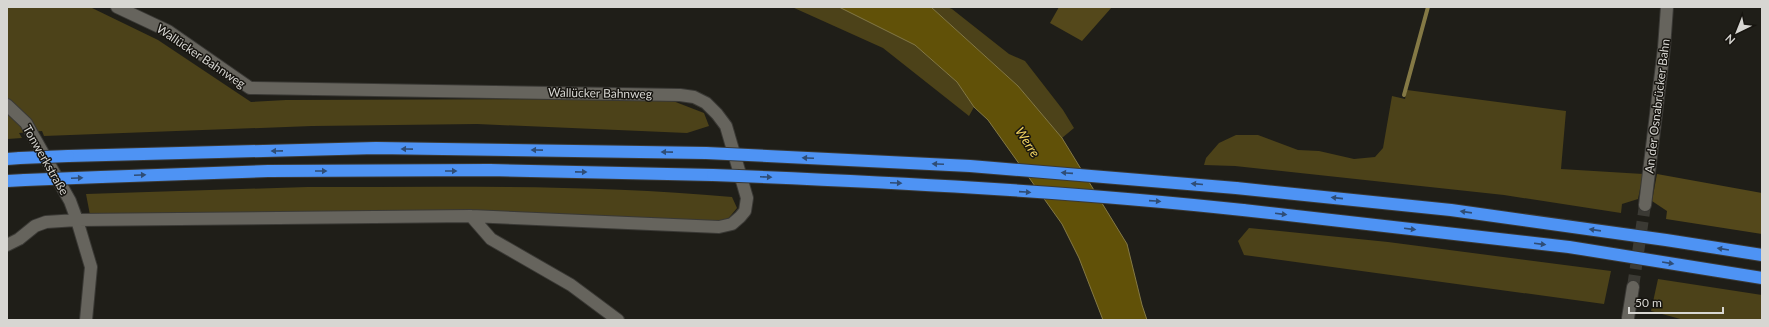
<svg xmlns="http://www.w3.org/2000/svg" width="1769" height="327" font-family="Lato,sans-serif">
	<rect width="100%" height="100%" fill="#1f1e18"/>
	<!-- green -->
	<path fill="#4c4219" d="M7,7h83l68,33 93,62 35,-2 352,-1 35,2 31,12 5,13 -22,7 -210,-9 -165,2 -268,10 -2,-5 -23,2 3,5 -15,1z
		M792,7h47l76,38 42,37 17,25 -5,9 -86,-68z
		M931,7h16l5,2 57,45 16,7 38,49 11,18 -12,10 -44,-52z
		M1407,90l159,21 -5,58 82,5 -5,25 -16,5 -1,9 -117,-18 -269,-29 -31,-1 2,-7 13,-15 17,-8h22l40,15 21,1 35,8 21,-2 8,-9 9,-52 13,3z
		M307,187c142,0 284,-3 425,10l5,11 -10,12 -10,4 -627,-9 -4,-21z
		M1249,228l139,14 223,29 -7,33 -360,-49 -6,-14z
		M1658,279l104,16v25h-78l-33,-9z"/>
	<!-- forest -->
	<path fill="#54481b" d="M1059,7h53l-30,34 -32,-18z
		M1657,174l105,19v41l-96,-15 1,-8 -15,-10z"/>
	<!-- water -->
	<path fill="#615108" stroke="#847945" d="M839,7h92l87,79 44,52 65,106 15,61 5,15h-44l-24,-62 -17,-34 -74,-104 -14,-13 -17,-25 -42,-37z"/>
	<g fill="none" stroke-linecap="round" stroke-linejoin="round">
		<!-- stream -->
		<path stroke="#847945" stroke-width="4" d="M1404,95l24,-88"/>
		<!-- minor-tunnel -->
		<path stroke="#3b3a34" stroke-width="12" stroke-dasharray="12 6" stroke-linecap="butt" d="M1633,287l12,-82"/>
		<defs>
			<path id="minor" d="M7,105l19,18 44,78 7,19 14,47 -5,53
				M1645,205l19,-157 3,-41
				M471,216l20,23 80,46 47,35
				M7,245l12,-6 16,-13 11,-4 31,-2 394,-4 248,11 13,-3 8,-7 5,-6 2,-13 -21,-72 -9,-12 -11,-11 -12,-6 -14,-2 -430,-7 -82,-57 -51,-24
				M1628,318l5,-31"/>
			<path id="highway" d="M68,156l308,-8 330,5
				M7,159l13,-1
				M101,177l167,-6 222,-1 223,5
				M7,181l18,-1
				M1236,188l215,22 215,30 96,15
				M1243,210l326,37 193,31"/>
		</defs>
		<!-- minor casing -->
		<use href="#minor" stroke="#3a3935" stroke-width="14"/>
		<!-- highway casing -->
		<use href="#highway" stroke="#3a3935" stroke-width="14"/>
		<!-- minor -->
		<use href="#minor" stroke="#66645d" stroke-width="12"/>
		<!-- highway -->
		<use href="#highway" stroke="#4e93f4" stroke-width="12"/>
		<defs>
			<path id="highway-bridge" d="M706,153l264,13 266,22
				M20,158l48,-2
				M713,175c177,7 354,16 530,35
				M25,180l76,-3"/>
		</defs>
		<!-- highway-bridge casing -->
		<use href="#highway-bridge" stroke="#3a3935" stroke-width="14" stroke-linecap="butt"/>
		<!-- highway-bridge -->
		<use href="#highway-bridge" stroke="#4e93f4" stroke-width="12"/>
	</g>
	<!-- one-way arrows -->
	<defs><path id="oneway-solid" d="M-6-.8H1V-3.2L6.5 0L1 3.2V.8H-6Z"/></defs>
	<g fill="#2f4d76">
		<use href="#oneway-solid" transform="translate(407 149) rotate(-179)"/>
		<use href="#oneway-solid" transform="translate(537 150) rotate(-179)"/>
		<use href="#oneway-solid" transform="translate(277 151) rotate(179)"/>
		<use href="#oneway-solid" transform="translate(667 152) rotate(-179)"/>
		<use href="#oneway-solid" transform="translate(808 158) rotate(-177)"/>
		<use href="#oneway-solid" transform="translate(938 164) rotate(-177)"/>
		<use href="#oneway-solid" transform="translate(321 171)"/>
		<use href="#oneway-solid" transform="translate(451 171)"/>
		<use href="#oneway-solid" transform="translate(581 172) rotate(1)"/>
		<use href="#oneway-solid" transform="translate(1067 173) rotate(-176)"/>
		<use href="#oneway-solid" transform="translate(140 175) rotate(-2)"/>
		<use href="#oneway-solid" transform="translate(766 177) rotate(2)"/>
		<use href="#oneway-solid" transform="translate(77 178) rotate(-2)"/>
		<use href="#oneway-solid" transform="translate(896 183) rotate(2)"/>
		<use href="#oneway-solid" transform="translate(1197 184) rotate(-175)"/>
		<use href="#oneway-solid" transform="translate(1025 192) rotate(4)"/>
		<use href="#oneway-solid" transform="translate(1337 198) rotate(-174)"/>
		<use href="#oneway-solid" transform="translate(1155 201) rotate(4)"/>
		<use href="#oneway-solid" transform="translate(1466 212) rotate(-172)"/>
		<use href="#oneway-solid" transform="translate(1281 214) rotate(7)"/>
		<use href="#oneway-solid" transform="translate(1410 229) rotate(7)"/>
		<use href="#oneway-solid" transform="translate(1595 230) rotate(-172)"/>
		<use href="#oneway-solid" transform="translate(1540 244) rotate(7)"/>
		<use href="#oneway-solid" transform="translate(1723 249) rotate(-171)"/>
		<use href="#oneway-solid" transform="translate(1668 263) rotate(9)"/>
	</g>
	<g text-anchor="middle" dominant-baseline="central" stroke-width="3" stroke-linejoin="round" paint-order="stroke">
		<!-- street labels -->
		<g font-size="12" fill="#d7d6d2" stroke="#16140f">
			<text transform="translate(201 56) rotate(34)">Wallücker Bahnweg</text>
			<text transform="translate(600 93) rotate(1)">Wallücker Bahnweg</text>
			<text transform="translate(1657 106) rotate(-83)">An der Osnabrücker Bahn</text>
			<text transform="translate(46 160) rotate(60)">Tonwerkstraße</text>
		</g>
		<!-- water labels -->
		<g font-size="13" font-style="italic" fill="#f2d461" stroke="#16140f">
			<text transform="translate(1028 142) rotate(57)">Werre</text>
		</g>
	</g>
	<!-- border -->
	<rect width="1769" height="327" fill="none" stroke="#d7d6d2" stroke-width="16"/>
	<!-- north arrow -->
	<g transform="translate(1737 32) rotate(223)" stroke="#16140f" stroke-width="3" paint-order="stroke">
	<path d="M0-3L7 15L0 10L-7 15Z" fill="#d7d6d2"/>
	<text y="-6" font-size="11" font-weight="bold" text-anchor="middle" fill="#d7d6d2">N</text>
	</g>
	<!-- scale -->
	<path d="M1629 307v6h94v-6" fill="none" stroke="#d7d6d2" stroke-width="2"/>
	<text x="1635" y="307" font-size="12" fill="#d7d6d2" stroke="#16140f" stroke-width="3" paint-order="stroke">50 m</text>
</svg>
